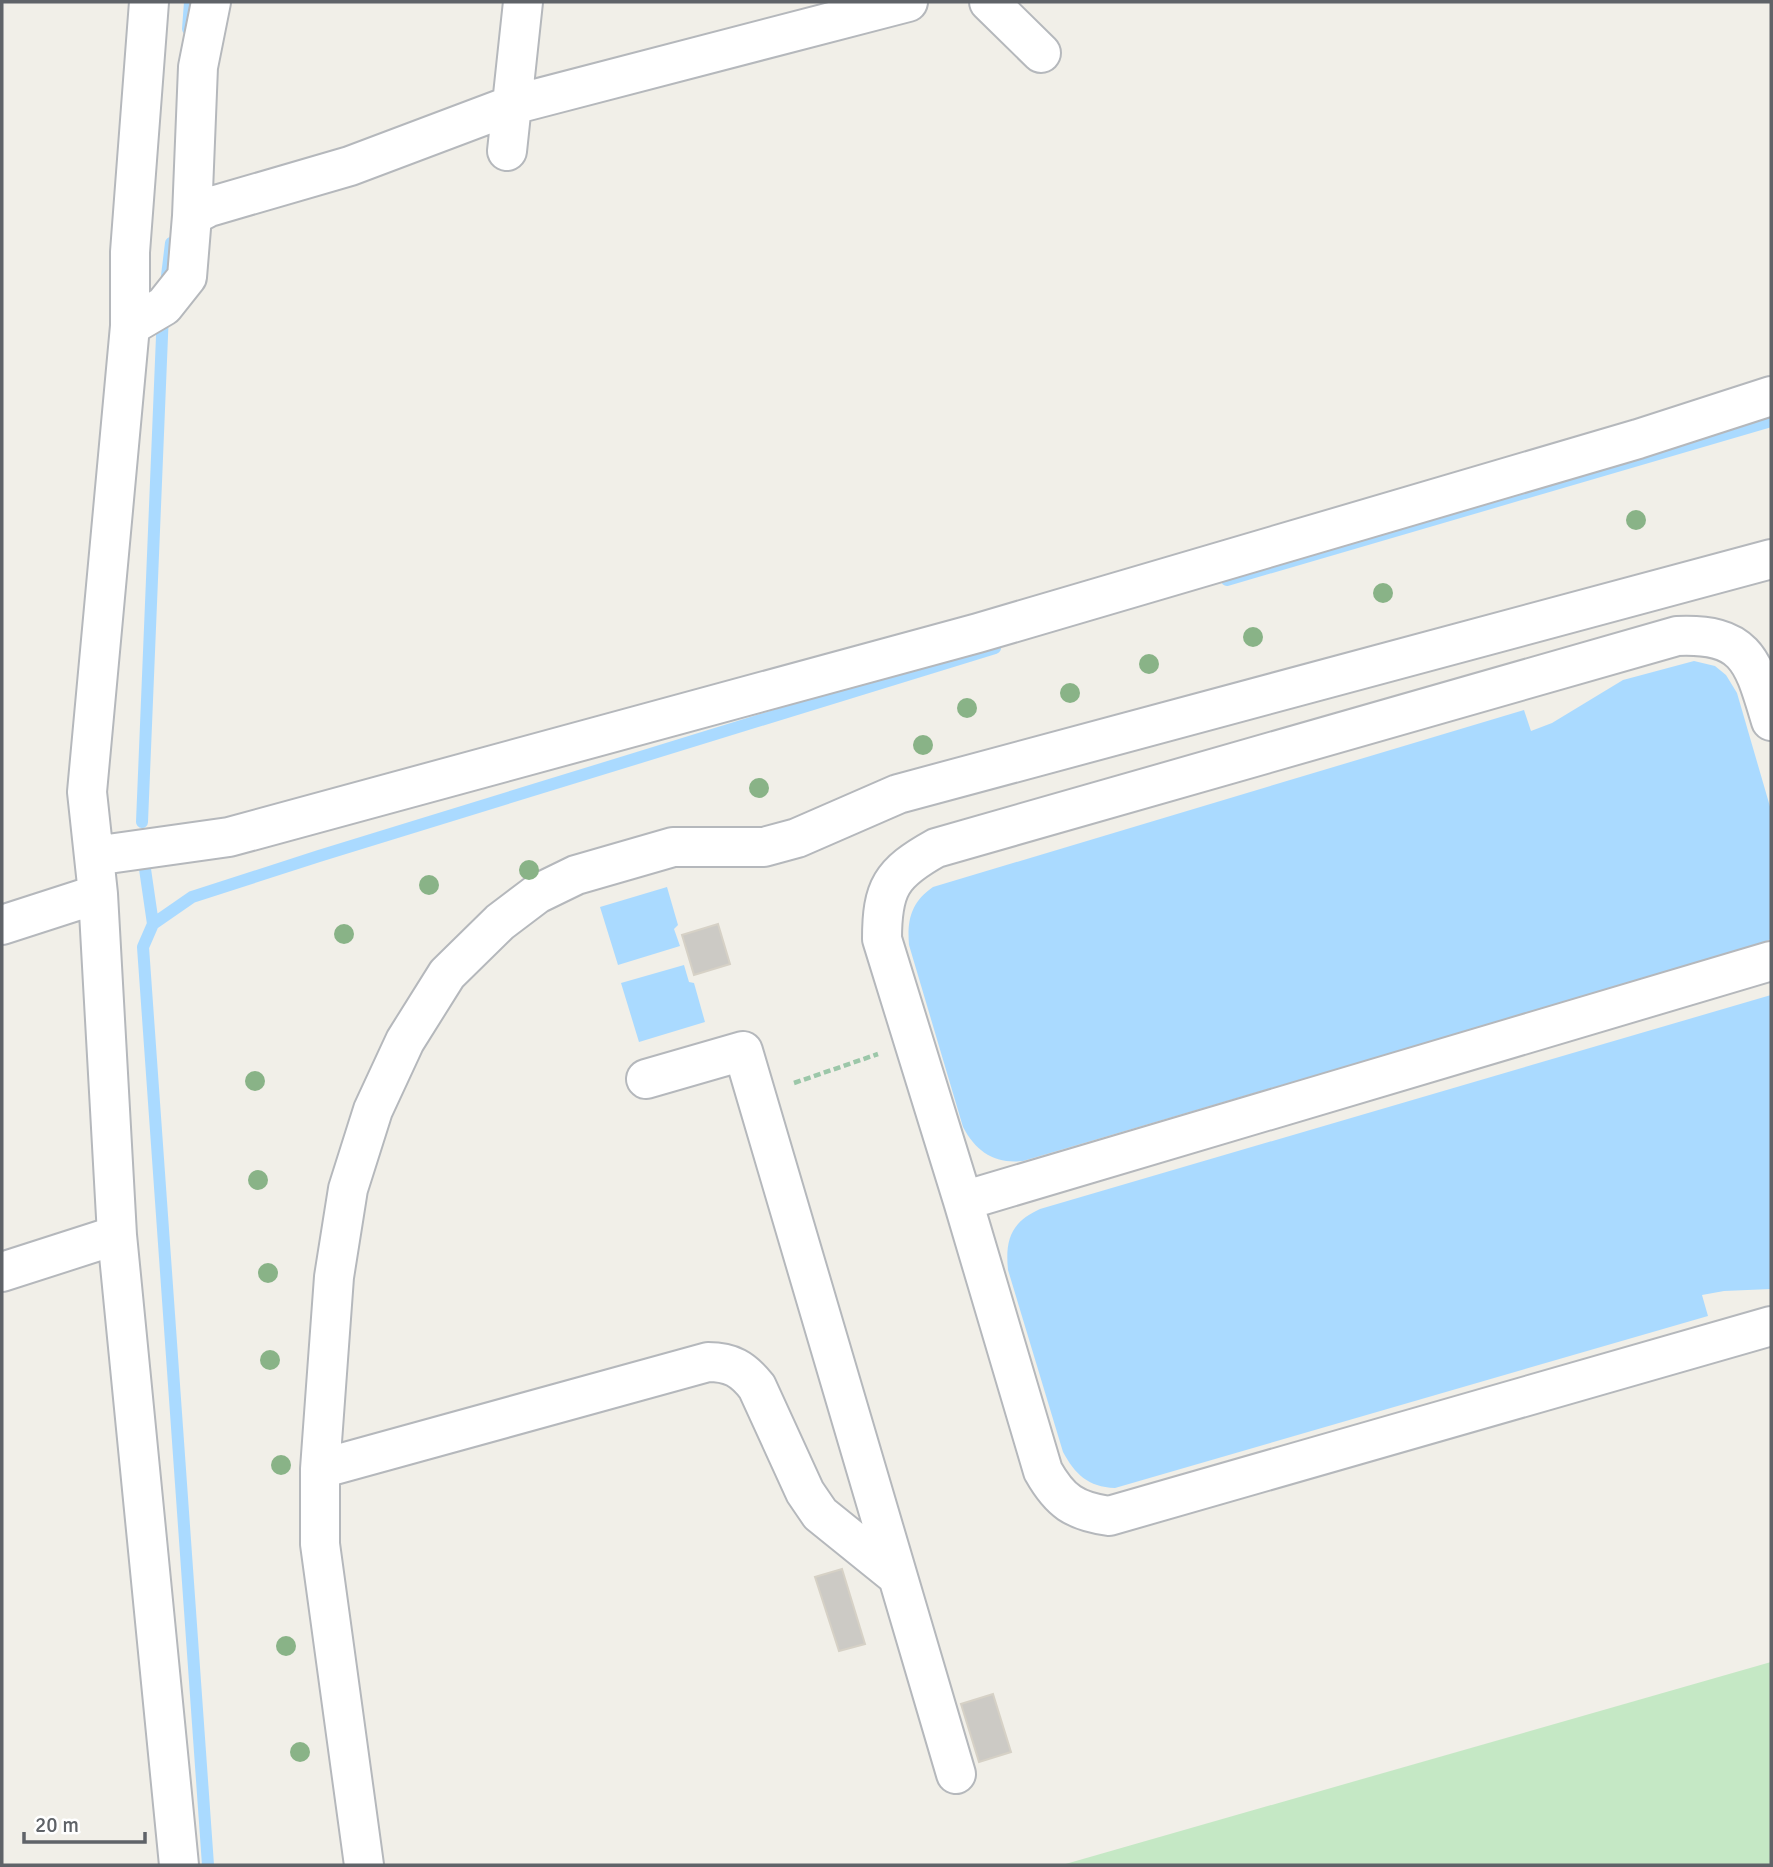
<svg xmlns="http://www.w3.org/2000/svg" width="1773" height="1867" font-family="Signika,sans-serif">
	<rect width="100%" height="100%" fill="#f1efe8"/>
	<!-- green -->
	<path fill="#c5e8c5" d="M1771,1662v203h-709z"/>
	<!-- water -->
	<path fill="#aadaff" d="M1694,661l21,5 11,9 11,18 34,117v129l-16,7 -732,215c-28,3 -47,-9 -60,-34l-54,-182c-2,-25 2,-43 24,-58l591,-177 7,21 21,-8 71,-43z
		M667,887l11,38 -4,4 6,17 -62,19 -18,-58z
		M684,965l5,17 5,1 11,39 -66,20 -18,-59z
		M1771,995v294l-47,2 -22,4 6,21 -593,172c-27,-1 -40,-14 -52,-36l-55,-182c-3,-30 3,-48 32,-61z"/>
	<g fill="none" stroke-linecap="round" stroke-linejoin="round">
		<!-- stream -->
		<path stroke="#aadaff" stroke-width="12" d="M188,29l2,-27
			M166,284l5,-41
			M1227,580l544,-159
			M142,822l21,-510
			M145,869l8,55
			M208,1865l-65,-918 10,-23 39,-27 127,-41 676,-208"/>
	</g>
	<!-- building -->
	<path fill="#cccac5" stroke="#d6d1c6" stroke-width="2" d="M718,924l12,40 -36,11 -12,-40z
		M842,1569l23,75 -26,7 -24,-74z
		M993,1694l18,58 -32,10 -18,-58z"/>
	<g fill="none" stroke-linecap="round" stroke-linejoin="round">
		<defs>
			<path id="minor" d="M149,2l-19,250v74l-43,466 11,102 19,341 62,630
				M989,2l52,51
				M507,151l16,-149
				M192,216l17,-9 141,-41 162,-61 396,-103
				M130,326l34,-20 23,-29 5,-61 6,-149 13,-65
				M1771,721c-18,-59 -23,-88 -94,-85l-741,212c-45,25 -54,40 -54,91l81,262 80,270c17,30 31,40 66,45l662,-190
				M94,856l135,-19 749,-204 660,-194 133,-43
				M2,925l96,-31
				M646,1079l97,-28 213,723
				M963,1201l808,-240
				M2,1272l115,-37
				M320,1469l388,-107c23,0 35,7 49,25l48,105 15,22 78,63
				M364,1865l-44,-321v-75l14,-192 14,-88 25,-79 32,-69 42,-67 53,-52 37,-28 39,-19 97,-28h91l33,-9 101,-44 873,-235"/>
		</defs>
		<!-- minor casing -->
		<use href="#minor" stroke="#b5b8bc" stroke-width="42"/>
		<!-- path -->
		<path stroke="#9cc7a9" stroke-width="4.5" stroke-dasharray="7 3.5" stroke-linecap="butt" d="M794,1083l84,-29"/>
		<!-- minor -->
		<use href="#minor" stroke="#fff" stroke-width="38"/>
	</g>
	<!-- trees -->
	<g fill="#89b387">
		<circle cx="1636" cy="520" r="10"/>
		<circle cx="1383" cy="593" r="10"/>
		<circle cx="1253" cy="637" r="10"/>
		<circle cx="1149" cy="664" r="10"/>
		<circle cx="1070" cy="693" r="10"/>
		<circle cx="967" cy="708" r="10"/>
		<circle cx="923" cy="745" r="10"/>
		<circle cx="759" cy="788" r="10"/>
		<circle cx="529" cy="870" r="10"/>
		<circle cx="429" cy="885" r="10"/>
		<circle cx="344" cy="934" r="10"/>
		<circle cx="255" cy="1081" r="10"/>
		<circle cx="258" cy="1180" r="10"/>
		<circle cx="268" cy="1273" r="10"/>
		<circle cx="270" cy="1360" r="10"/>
		<circle cx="281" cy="1465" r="10"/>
		<circle cx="286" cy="1646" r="10"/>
		<circle cx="300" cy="1752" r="10"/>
	</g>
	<!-- border -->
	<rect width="1773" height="1867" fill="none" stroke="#5f6368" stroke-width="7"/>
	<!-- scale -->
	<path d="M24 1832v10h121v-10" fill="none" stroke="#5f6368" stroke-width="3.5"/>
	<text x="35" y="1832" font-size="21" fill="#5f6368" stroke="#ffffff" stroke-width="5" paint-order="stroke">20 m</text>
</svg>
